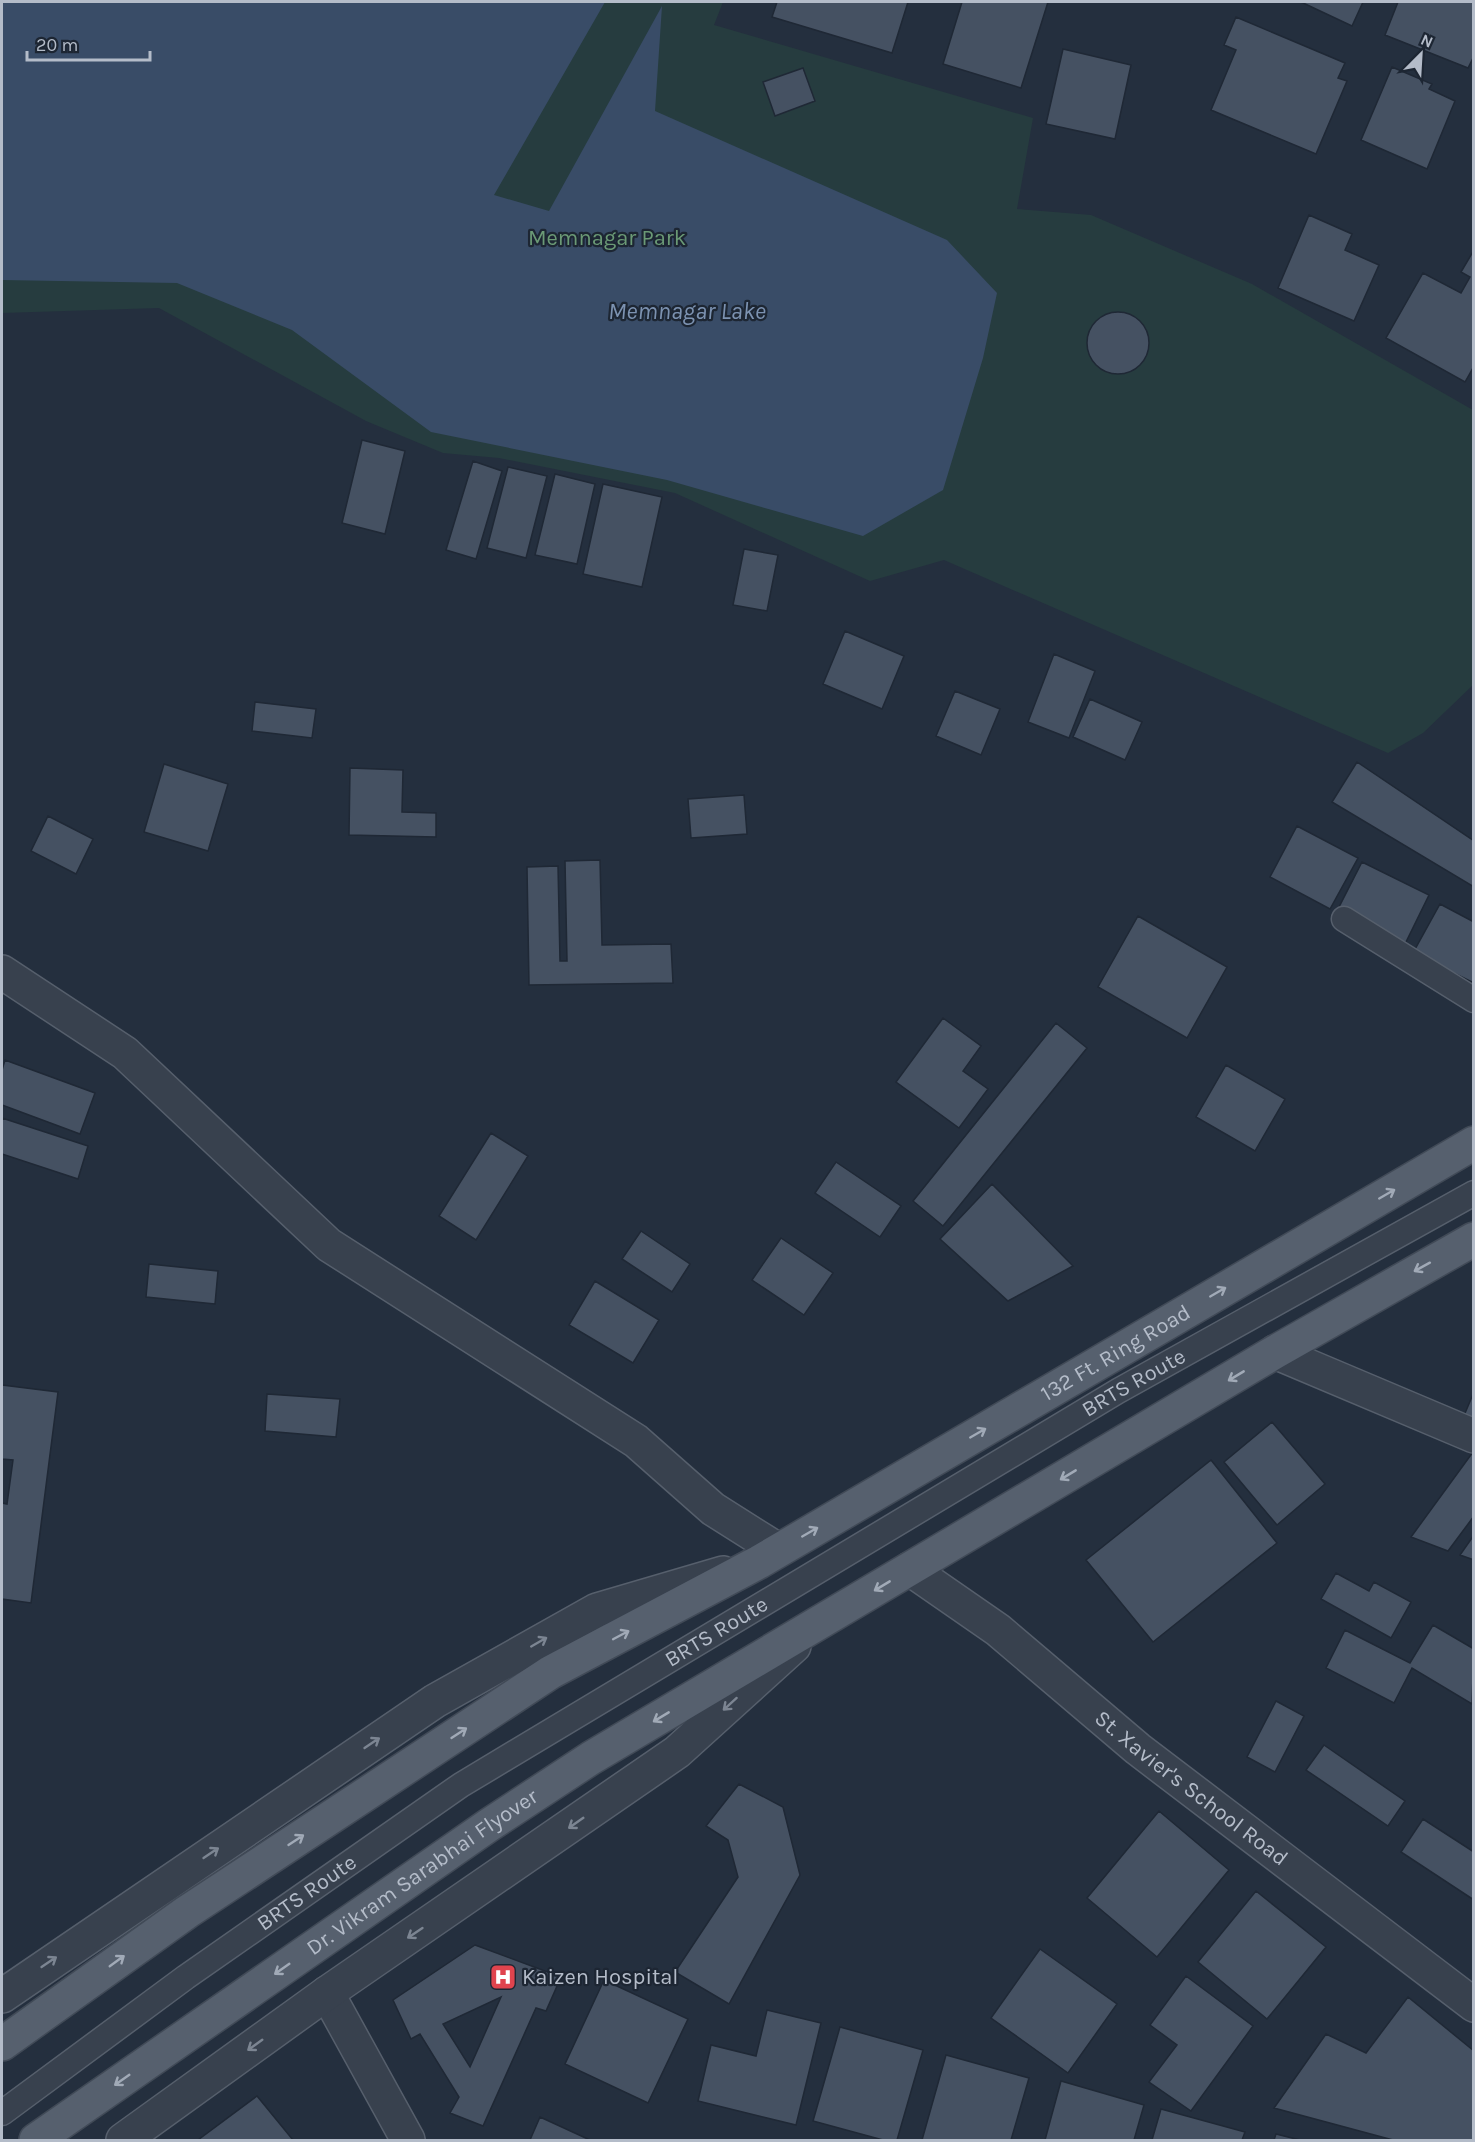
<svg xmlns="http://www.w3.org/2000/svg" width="1475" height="2142" font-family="Karla,sans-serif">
	<rect width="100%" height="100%" fill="#242f3e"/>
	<!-- green -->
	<path fill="#263c3f" d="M2,2h721l-9,23 319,93 -16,91 74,6 161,69 221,126v275l-50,48 -35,20 -444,-193 -74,21 -195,-88 -176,-35 -56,-5 -77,-32 -207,-113 -157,5z"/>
	<!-- water -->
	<path fill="#394c67" d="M2,2h603l-111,193 55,16 113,-205 -7,105 292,129 50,53 -14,65 -40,132 -80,46 -196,-56 -236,-48 -139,-102 -115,-47 -175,-3z"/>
	<!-- building -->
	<path fill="#455162" stroke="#1f2835" stroke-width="1.5" fill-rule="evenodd" d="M777,2h131l-16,51 -120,-36z
		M962,2h86l-27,86 -78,-24z
		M1301,2h62l-11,24z
		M1398,2h76v54l-6,12 -83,-33z
		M1236,17l109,46 -7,15 9,3 -31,73 -105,-44 25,-60 -12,-5z
		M1063,49l68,16 -16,74 -69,-15z
		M1392,67l40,17 -3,5 26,12 -28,68 -66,-29z
		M803,68l12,33 -40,15 -12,-34z
		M1309,215l43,19 -7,16 34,15 -25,56 -76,-33z
		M1474,250v116l-9,16 -79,-44 37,-65 38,20 9,-16 -9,-5z
		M1087 343a31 31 0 1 1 62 0a31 31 0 1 1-62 0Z
		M362,440l43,11 -20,83 -43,-11z
		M473,461l29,10 -26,88 -30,-9z
		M508,467l39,9 -21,82 -39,-10z
		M555,474l40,10 -18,80 -42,-9z
		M603,484l59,13 -20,90 -59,-13z
		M744,549l34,6 -11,56 -34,-6z
		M845,631l59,25 -22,53 -59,-25z
		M1054,654l41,17 -26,67 -41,-16z
		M955,691l45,18 -19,46 -45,-19z
		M1090,699l52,23 -17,38 -52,-23z
		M255,702l61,7 -4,29 -60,-7z
		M1357,762l117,79v46l-142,-85z
		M164,764l64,20 -20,67 -64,-19z
		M350,768l53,2 -1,42 34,1v24l-87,-2z
		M744,795l3,39 -56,4 -3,-39z
		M48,816l45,23 -17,35 -45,-23z
		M1297,826l61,32 -28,51 -60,-32z
		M600,860l2,85 69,-1 2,39 -144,2 -2,-118 31,-1 2,95h7l-2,-100z
		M1362,862l67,33 -26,53 -68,-33z
		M1440,904l34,18v61l-61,-30z
		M1138,916l89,51 -40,71 -89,-51z
		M943,1018l38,28 -18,25 25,18 -29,39 -63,-46z
		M1056,1023l31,25 -144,178 -30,-25z
		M5,1060l90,33 -15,41 -78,-29v-35z
		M1226,1065l59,34 -30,52 -59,-34z
		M2,1118l86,28 -10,33 -76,-25z
		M491,1133l37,23 -52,84 -37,-24z
		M836,1162l65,44 -21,31 -65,-44z
		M992,1184l81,82 -65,35 -68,-62z
		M641,1231l49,33 -18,28 -50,-33z
		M781,1238l52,35 -29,42 -52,-35z
		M149,1264l69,7 -3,33 -69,-7z
		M595,1281l64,39 -26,43 -64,-38z
		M2,1385l56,7 -27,211 -29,-4v-96l5,1 6,-44 -11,-1z
		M1474,1392v39l-14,-6z
		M267,1394l73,5 -4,38 -71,-6z
		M1272,1422l53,62 -48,41 -53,-63z
		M1473,1452l1,64 -26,35 -37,-14z
		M1211,1460l66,83 -124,99 -67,-82z
		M1474,1535v25l-14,-5z
		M1336,1573l33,18 5,-9 37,20 -20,36 -70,-39z
		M1433,1625l41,24 -2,55 -60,-36 -18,35 -68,-35 19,-38 65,33z
		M1276,1701l28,15 -29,56 -28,-15z
		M1324,1745l81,56 -17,25 -82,-56z
		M739,1784l44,23 17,68 -71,129 -54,-32 63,-95 -10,-37 -22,-14z
		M1159,1811l70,59 -72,87 -70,-59z
		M1423,1819l51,33v48l-73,-48z
		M1256,1891l70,56 -59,72 -69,-57z
		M475,1945l86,32 -15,34 -10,-3 -53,118 -33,-13 9,-16 -39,-63 -9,5 -18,-39zM501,1997l-31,70 -27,-43z
		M1040,1949l77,55 -49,69 -77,-55z
		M1186,1976l67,50 -62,85 -42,-29 28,-37 -27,-20z
		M604,1980l84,39 -40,84 -83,-39z
		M1408,1997l66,54v89h-81l-119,-32 52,-74 40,19z
		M767,2010l54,13 -25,102 -98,-24 13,-56 45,11z
		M840,2027l83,23 -26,90h-14l-70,-19z
		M946,2055l83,23 -18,62h-89z
		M1061,2081l83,24 -10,35h-89z
		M257,2096l36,44h-95z
		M1161,2109l84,23 -3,8h-90z
		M540,2117l50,23h-60z
		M1276,2134l24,6h-26z"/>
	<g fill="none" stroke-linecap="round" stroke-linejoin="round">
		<defs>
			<g id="service">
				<path d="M1344,919l130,81"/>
				<path id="s1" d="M2,2113l184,-136 275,-192 657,-394 356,-198"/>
			</g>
			<path id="minor" d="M1275,1352l199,84"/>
			<g id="tertiary">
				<path d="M2,972l123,81 204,192 307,196 77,68 65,41"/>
				<path id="s2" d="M910,1569l88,61 140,119 336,256"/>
				<path d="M327,1993l81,147"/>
				<path d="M2,1996l433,-295 162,-91 126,-37"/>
				<path d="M123,2140l204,-147 350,-241 117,-106"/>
			</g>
			<g id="primary">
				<path id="s3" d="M2,2044l185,-132 364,-240 208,-110 715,-419"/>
				<path id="s4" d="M36,2140l453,-315 102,-67 684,-406 199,-113"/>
			</g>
		</defs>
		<!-- service casing -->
		<use href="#service" stroke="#565f6c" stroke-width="27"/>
		<!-- minor casing -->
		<use href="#minor" stroke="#565f6c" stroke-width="36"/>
		<!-- tertiary casing -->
		<use href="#tertiary" stroke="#565f6c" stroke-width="36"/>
		<!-- primary casing -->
		<use href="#primary" stroke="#414a57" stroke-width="36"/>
		<!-- service -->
		<use href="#service" stroke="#38414e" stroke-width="24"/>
		<!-- minor -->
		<use href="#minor" stroke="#38414e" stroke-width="33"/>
		<!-- tertiary -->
		<use href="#tertiary" stroke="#38414e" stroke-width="33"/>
		<!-- primary -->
		<use href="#primary" stroke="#56606e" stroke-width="33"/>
	</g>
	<!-- one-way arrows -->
	<defs><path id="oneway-shaft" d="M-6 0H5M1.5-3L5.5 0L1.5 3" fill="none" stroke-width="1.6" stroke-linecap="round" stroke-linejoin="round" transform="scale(1.5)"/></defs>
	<g stroke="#a1aab7">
		<use href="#oneway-shaft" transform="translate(1387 1194) rotate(-30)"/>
		<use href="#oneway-shaft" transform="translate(1422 1267) rotate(151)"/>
		<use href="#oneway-shaft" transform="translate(1218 1292) rotate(-30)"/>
		<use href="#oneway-shaft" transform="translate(1236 1376) rotate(149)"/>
		<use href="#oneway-shaft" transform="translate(978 1433) rotate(-30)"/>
		<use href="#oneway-shaft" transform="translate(1068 1475) rotate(149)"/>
		<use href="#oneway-shaft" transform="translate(810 1532) rotate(-30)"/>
		<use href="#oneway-shaft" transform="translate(882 1586) rotate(149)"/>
		<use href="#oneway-shaft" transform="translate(621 1635) rotate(-28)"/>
		<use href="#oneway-shaft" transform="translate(661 1717) rotate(149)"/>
		<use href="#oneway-shaft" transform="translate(459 1733) rotate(-33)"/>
		<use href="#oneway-shaft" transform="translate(296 1840) rotate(-33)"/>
		<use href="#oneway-shaft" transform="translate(117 1961) rotate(-36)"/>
		<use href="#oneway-shaft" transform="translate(282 1969) rotate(145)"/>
		<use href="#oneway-shaft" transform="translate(122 2080) rotate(145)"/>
	</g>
	<g stroke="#7c8592">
		<use href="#oneway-shaft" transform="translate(539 1642) rotate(-30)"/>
		<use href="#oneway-shaft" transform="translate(730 1704) rotate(138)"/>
		<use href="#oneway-shaft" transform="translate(372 1743) rotate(-34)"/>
		<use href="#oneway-shaft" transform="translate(576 1823) rotate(145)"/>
		<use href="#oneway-shaft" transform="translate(211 1853) rotate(-34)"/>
		<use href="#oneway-shaft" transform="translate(415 1933) rotate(146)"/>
		<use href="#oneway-shaft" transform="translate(49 1962) rotate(-34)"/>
		<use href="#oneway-shaft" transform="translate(255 2045) rotate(144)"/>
	</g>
	<!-- icons -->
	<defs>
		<symbol id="hospital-square" viewBox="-11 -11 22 22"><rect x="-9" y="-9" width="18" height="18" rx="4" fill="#e0444e" stroke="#1d2633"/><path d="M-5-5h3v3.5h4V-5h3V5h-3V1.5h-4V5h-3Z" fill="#fff"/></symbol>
	</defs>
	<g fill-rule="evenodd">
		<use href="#hospital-square" x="488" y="1962" width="30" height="30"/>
	</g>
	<g text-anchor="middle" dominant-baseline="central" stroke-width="4.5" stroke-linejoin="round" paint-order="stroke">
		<!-- park labels -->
		<g font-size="22" fill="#6b9a76" stroke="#1d2633">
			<text x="607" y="238">Memnagar Park</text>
		</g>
		<!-- street labels -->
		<g font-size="22" fill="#b4bcc9" stroke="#1d2633">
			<text stroke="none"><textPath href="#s3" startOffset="1312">132 Ft. Ring Road</textPath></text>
			<text stroke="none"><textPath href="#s1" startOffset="1348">BRTS Route</textPath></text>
			<text stroke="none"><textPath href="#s1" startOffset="862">BRTS Route</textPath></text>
			<text stroke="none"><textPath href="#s2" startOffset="357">St. Xavier's School Road</textPath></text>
			<text stroke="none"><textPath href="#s4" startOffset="470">Dr. Vikram Sarabhai Flyover</textPath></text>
			<text stroke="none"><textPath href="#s1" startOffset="376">BRTS Route</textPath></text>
		</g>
		<!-- poi labels -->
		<g font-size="22" fill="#b4bcc9" stroke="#1d2633" text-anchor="start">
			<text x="522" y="1977">Kaizen Hospital</text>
		</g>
		<!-- water labels -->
		<g font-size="24" font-style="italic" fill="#7c92b1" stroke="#1d2633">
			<text x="687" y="311">Memnagar Lake</text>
		</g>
	</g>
	<!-- border -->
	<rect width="1475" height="2142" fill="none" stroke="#b4bcc9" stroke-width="6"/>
	<!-- north arrow -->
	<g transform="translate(1421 54) rotate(24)" stroke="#1d2633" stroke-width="4.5" paint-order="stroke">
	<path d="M0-4.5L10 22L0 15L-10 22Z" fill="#b4bcc9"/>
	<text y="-9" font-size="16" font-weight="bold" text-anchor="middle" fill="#b4bcc9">N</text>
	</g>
	<!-- scale -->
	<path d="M27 51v9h123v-9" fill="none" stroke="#b4bcc9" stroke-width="3"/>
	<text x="36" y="51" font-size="18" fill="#b4bcc9" stroke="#1d2633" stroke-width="4.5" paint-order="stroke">20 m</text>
</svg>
